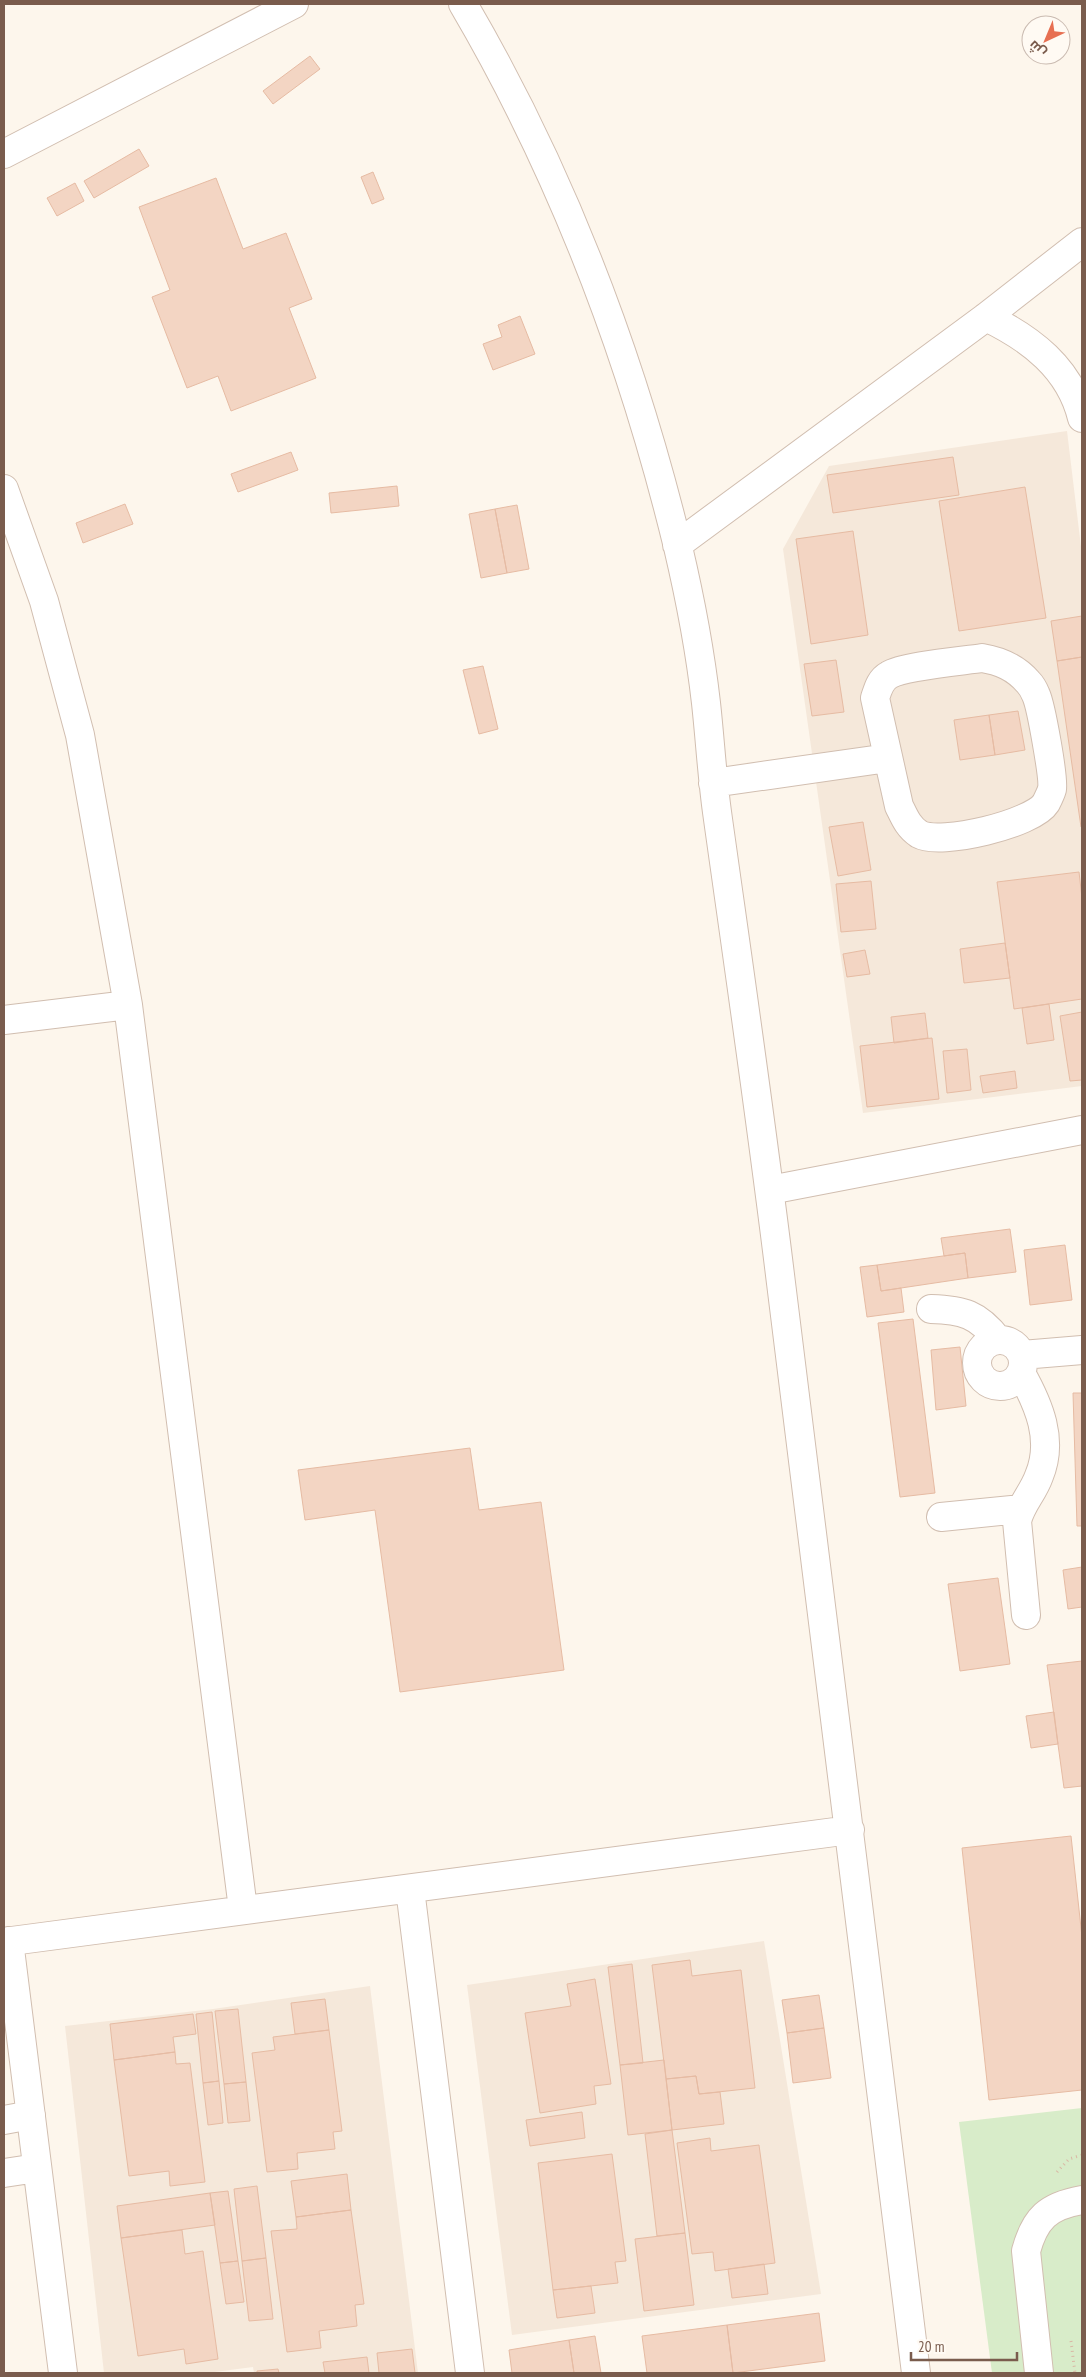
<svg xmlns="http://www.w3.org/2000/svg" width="1086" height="2377" font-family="'PT Sans Narrow',Cairo,sans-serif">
	<rect width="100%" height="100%" fill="#fdf6ec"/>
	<!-- residential -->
	<path fill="#f5e8da" d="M1067,431l15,124v531l-219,27 -80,-564 46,-83z
		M764,1941l57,353 -309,41 -45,-350z
		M370,1986l48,387h-164l-1,-6 -46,6h-103l-39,-347 148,-17z"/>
	<!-- green -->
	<path fill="#d8ecc9" d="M1082,2108v265h-90l-33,-251z"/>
	<!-- building -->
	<path fill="#f3d5c3" stroke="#e6bba3" d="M310,56l10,13 -47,35 -10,-13z
		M139,149l10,17 -55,32 -10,-17z
		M373,172l11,27 -12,5 -11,-27z
		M216,178l27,71 43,-16 26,66 -23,9 27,70 -85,33 -13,-35 -31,12 -35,-91 18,-7 -31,-83z
		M75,183l9,18 -27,15 -10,-18z
		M520,316l15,38 -42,16 -10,-26 19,-7 -4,-12z
		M291,452l7,18 -60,22 -7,-18z
		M953,457l6,38 -126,18 -6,-38z
		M397,486l2,20 -68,7 -2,-20z
		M1025,487l21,131 -87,13 -20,-130z
		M125,504l8,20 -50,19 -7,-20z
		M517,505l12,64 -22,4 -12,-64z
		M495,509l12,64 -26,5 -12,-64z
		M853,531l15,104 -57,9 -15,-105z
		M1082,616v41l-25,4 -6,-40z
		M1082,657v170h-1l-24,-166z
		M836,660l8,52 -32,4 -8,-52z
		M483,666l15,63 -19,5 -16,-64z
		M1018,711l7,39 -30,5 -6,-40z
		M989,715l6,40 -35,5 -6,-40z
		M863,822l8,48 -33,6 -9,-49z
		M1079,872l3,26v101l-68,10 -17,-127z
		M871,881l5,48 -35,3 -5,-48z
		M1005,943l5,35 -46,5 -4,-34z
		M865,950l5,24 -23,3 -4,-23z
		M1049,1004l5,36 -27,4 -5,-36z
		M1082,1012v68l-12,1 -10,-65z
		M925,1013l3,25 -34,5 -3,-26z
		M932,1038l7,61 -72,8 -7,-61z
		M967,1049l4,41 -24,3 -4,-42z
		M1015,1071l2,17 -34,5 -3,-17z
		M1010,1229l6,43 -48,6 -3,-25 -21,3 -3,-18z
		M1065,1245l7,55 -42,5 -6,-55z
		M965,1253l3,25 -87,13 -4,-26z
		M877,1265l4,26 20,-3 3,24 -37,5 -7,-50z
		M913,1319l22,174 -35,4 -22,-174z
		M960,1347l6,59 -30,4 -5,-60z
		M1073,1393h9v133h-5z
		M470,1448l9,62 62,-8 23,168 -164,22 -25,-182 -70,10 -7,-50z
		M1082,1567v40l-14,2 -5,-39z
		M998,1578l12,86 -50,7 -12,-87z
		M1082,1661v125l-18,2 -17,-123z
		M1054,1712l4,32 -27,4 -5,-32z
		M1071,1836l11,101v153l-93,10 -27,-252z
		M690,1960l2,16 49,-6 14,118 -56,6 -3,-18 -30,3 -14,-114z
		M632,1964l11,99 -23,2 -12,-98z
		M595,1979l16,105 -17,2 2,18 -56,9 -15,-100 46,-7 -4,-22z
		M819,1995l5,33 -37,5 -5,-33z
		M325,1999l4,31 -34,4 -4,-31z
		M238,2009l8,73 -22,2 -9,-73z
		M212,2012l7,69 -16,2 -7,-69z
		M193,2014l3,20 -23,3 2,15 -61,8 -4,-36z
		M824,2028l7,50 -38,5 -6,-50z
		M329,2030l13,101 -9,1 2,17 -38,4 1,16 -31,3 -15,-119 23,-3 -2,-13z
		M175,2052l1,12 14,-1 15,119 -35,4 -1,-15 -40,5 -15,-116z
		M664,2060l8,70 -44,5 -8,-70z
		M696,2076l3,18 21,-2 4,32 -52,6 -6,-51z
		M219,2081l4,42 -15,2 -5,-42z
		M246,2082l4,39 -22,2 -4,-39z
		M582,2112l3,26 -55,8 -4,-26z
		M672,2130l13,103 -28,3 -12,-102z
		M710,2138l1,13 48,-6 16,118 -60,8 -2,-19 -21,2 -15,-111z
		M612,2154l14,107 -11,1 3,21 -65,7 -15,-127z
		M347,2174l4,36 -55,7 -5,-36z
		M257,2186l9,72 -24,3 -8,-72z
		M228,2191l10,70 -18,2 -10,-70z
		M210,2193l5,32 -94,13 -4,-32z
		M351,2210l13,94 -9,1 2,21 -38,5 2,17 -34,4 -16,-121 26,-2 -1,-12z
		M182,2230l3,24 18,-3 15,108 -32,5 -2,-15 -46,7 -17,-118z
		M685,2233l9,72 -50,6 -9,-72z
		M266,2258l7,61 -24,2 -7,-60z
		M238,2261l6,41 -18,2 -6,-41z
		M764,2264l4,30 -36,4 -4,-29z
		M591,2286l4,27 -38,5 -4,-28z
		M819,2313l6,48 -92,12 -6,-48z
		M727,2325l6,48h-86l-5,-37z
		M595,2336l6,37h-27l-5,-33z
		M569,2340l5,33h-62l-3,-23z
		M412,2349l3,24h-36l-2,-20z
		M367,2357l2,16h-44l-2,-11z
		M278,2369l1,4h-22v-2z"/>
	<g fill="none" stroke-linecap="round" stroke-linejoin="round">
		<defs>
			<path id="minor" d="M463,4c98,167 169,354 215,543 12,51 22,103 28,156 4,36 6,73 11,109 22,157 45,314 64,471 46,364 91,727 135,1090
				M4,154l290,-150
				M986,317c44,21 84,51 96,101
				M4,489l40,112 36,134 48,270 115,904
				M677,545l309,-228 96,-75
				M982,658c18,3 33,9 46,24 3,3 6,8 8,13 5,11 18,83 16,94 -1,4 -4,10 -6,14 -13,21 -106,43 -127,31 -11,-7 -15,-18 -20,-28l-24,-108c3,-9 5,-18 14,-23 14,-9 73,-14 93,-17z
				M713,783l175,-25
				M4,1020l124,-15
				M770,1190l312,-60
				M931,1309c32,1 47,5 67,31
				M977 1363a23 23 0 1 1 46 0a23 23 0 1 1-46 0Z
				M1022,1355l60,-5
				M1021,1373c18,32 33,67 18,103 -6,17 -18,28 -22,45l9,94
				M941,1517l79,-8
				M410,1889l60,484
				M9,1941l54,432
				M4,1942l846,-112
				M4,2120l27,-5
				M4,2173l33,-5
				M1039,2373l-13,-122c9,-33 22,-45 56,-51"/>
		</defs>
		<!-- minor casing -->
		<use href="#minor" stroke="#d1beb0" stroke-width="30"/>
		<!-- path -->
		<path stroke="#d9b8a5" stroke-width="3" stroke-dasharray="1 4" stroke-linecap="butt" d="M1057,2172l12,-13 13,-4
			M1071,2341l4,32"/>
		<!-- minor -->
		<use href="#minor" stroke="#fff" stroke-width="28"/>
	</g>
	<!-- border -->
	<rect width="1086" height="2377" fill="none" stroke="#7a5c4d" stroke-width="10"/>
	<!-- north arrow -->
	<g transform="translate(1046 40) rotate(224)"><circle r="24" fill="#fffaf3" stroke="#cabbb1"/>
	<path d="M0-4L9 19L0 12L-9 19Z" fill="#e76f51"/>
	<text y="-8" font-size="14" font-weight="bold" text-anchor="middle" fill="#7a5c4d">ش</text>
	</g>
	<!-- scale -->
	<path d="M911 2352v8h106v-8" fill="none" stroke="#7a5c4d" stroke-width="2.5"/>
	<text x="918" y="2352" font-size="15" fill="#7a5c4d" stroke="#fffaf3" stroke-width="4" paint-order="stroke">20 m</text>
</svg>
